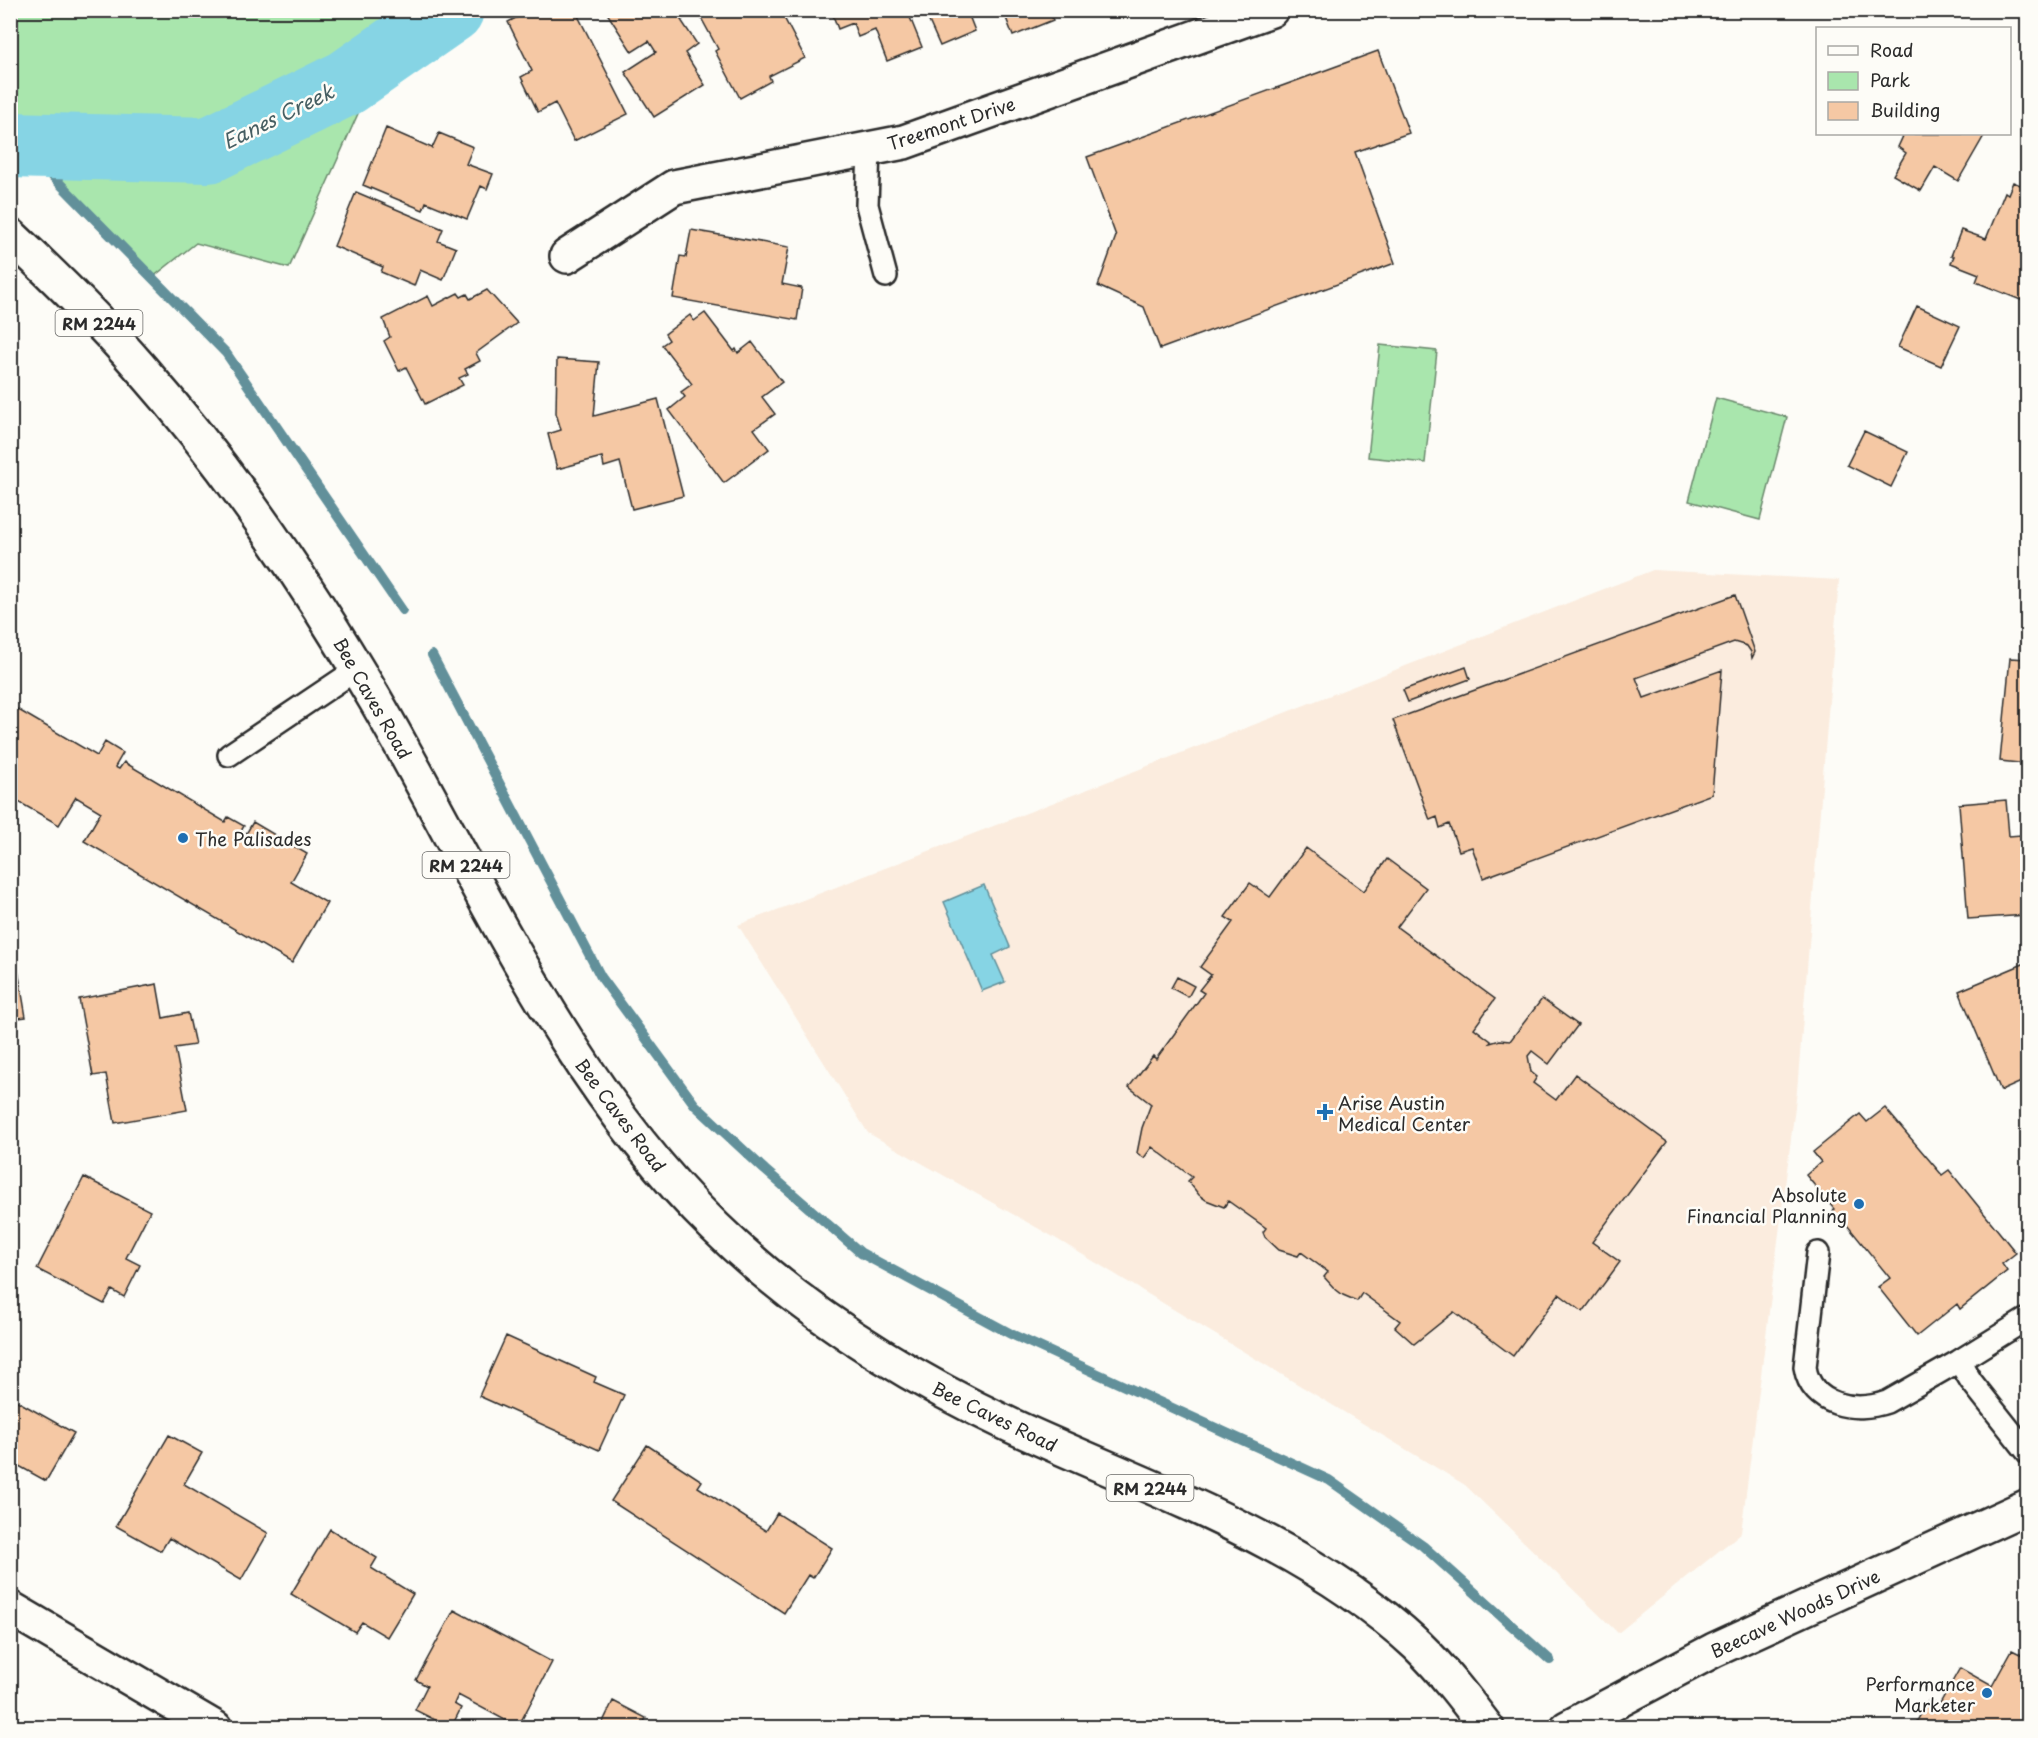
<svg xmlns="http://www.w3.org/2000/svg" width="2038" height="1738" font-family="'Playpen Sans',sans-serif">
	<rect width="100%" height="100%" fill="#fdfcf7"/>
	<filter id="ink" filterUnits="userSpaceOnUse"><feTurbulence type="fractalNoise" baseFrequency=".0167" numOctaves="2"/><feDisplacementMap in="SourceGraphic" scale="12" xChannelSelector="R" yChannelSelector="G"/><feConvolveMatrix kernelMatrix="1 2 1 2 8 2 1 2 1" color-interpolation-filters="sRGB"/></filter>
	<g filter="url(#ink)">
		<!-- built -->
		<path fill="#fbecde" d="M1653,570l186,10 -42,511 -56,442 -123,100 -153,-148 -415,-250 -182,-102 -130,-208z"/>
		<!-- green -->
		<path fill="#a9e6ad" stroke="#6a886c" stroke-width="1.5" d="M10,11l1,-1 478,1 -128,96 -72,161 -93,-25 -43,34 -83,-82 -59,-54z
			M1380,345l57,6 -12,112 -57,-6z
			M1716,398l71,19 -27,103 -71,-19z"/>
		<!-- water -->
		<path fill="#86d4e4" stroke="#62909a" stroke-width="1.5" d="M984,885l26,62 -17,8 12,27 -23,9 -38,-89z"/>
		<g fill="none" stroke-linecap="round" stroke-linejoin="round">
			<!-- stream -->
			<path stroke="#62909a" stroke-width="10" d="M21,144l205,209 176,257
				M432,655l169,322 94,128 70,65 96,83 150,81 318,146 94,66 127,114"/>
			<!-- river -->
			<path stroke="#86d4e4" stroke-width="66" d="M10,145l199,5 137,-67 105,-73"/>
		</g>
		<!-- building -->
		<path fill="#f5c8a4" stroke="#2b2b2b" stroke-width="1.5" d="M531,10h44l53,104 -54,27 -19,-38 -17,9 -17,-35 11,-6 -24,-49z
			M605,10h77l4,7 -5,3 16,24 -12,9 20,32 -51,32 -29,-45 31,-20 -7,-11 -17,11z
			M705,10h75l25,48 -36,18 2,5 -31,17 -25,-47 3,-2 -19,-35z
			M831,10h76l15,37 -35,14 -12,-31 -17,7 -5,-14 -15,6z
			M924,10h49l-5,3 7,18 -35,15z
			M1003,10h46l4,10 -40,16z
			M1378,51l31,82 -54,19 40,111 -235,86 -16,-42 -46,-21 18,-50 -29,-79z
			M386,128l46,20 7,-15 34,14 -7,17 27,10 -6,15 -6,-3 -14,33 -41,-17 -3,8 -60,-25z
			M1904,134h81l-27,47 -23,-14 -14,24 -28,-16 13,-22 -8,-6z
			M2013,182l15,6v115l-52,-21 3,-8 -28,-11 3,-7h-3l10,-26 25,9 19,-47 3,2z
			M356,192l87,37 -5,12 18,7 -13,32 -23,-10 -6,16 -33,-14 2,-5 -49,-21z
			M691,230l98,17 -7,37 20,4 -5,32 -124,-22 7,-42 6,1z
			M487,290l30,33 -41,30 4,8 -15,8 3,5 -9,4 4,7 -38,19 -19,-37 -7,4 -15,-30 6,-4 -7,-18 45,-23 5,10 25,-13 3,4 6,-3 3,5z
			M1917,306l43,20 -19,40 -43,-19z
			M705,313l29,38 2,-2 2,4 14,-11 30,40 -20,15 13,17 -21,15 15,20 -45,34 -55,-73 16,-13 -4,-5 11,-8 -30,-39 7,-5 -4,-6 25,-19 4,6z
			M557,359l42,3 -5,54 64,-17 25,97 -51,13 -12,-47 -16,5 -2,-10 -45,12 -9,-35 13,-4 -5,-17z
			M1864,431l44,21 -17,35 -44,-22z
			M1735,595l20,57 -3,6 -1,-6 -4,-6 -13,-4 -98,36 8,20 78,-28 -10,124 -229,84 -11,-31 -13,4 -10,-27 -9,4 -3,-11 -7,3 -37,-100z
			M2010,658l18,1v105l-28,-3z
			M1466,667l4,12 -62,23 -5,-12z
			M10,705l87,51 8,-14 18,11 -8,14 4,2 5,-7 101,60 3,-5 16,9 -3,5 5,3 7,-12 54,32 -16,28 36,21 -35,60 -208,-122 17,-29 -25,-15 -17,28 -49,-28z
			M2006,800l3,36 12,-1 6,80 -59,4 -9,-115z
			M1306,848l58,43 23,-32 39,29 -29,39 98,72 -21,29 17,13 -1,2 10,-3 10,1 32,-42 36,26 -29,39 -17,-13 -4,5 3,16 6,5 -4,6 23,17 19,-26 92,68 -75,100 28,20 -37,50 -24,-18 -46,62 -59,-44 -40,32 -19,-17 5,-6 -38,-28 -5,8 -14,-6 -9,-7 -10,-11 4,-5 -27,-20 -3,4 -19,-6 -14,-13 -2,-5 3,-4 -38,-27 -4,6 -18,-7 -7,-5 -11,-14 4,-4 -40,-30 -8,11 -7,-5 5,-25 9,-24 -22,-17 24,-31 3,3 48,-66 -5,-3 12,-15 -11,-8 33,-45 -8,-5 25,-34 20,14z
			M10,923l16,94 -16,2z
			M2028,962v117l-27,12 -42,-100z
			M1177,977l17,9 -6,11 -17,-9z
			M157,984l6,34 25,-5 7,32 -20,3 12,62 -72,13 -9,-49 -13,2 -14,-77z
			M1885,1108l57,67 7,-5 67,83 -14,11 5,7 -47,38 -3,-5 -40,32 -39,-49 12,-9 -47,-58 -2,2 -4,-6 -4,-5 1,-2 -28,-34 15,-13 -8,-10 47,-38 7,8z
			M84,1177l66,34 -24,47 14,7 -16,32 -12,-7 -8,14 -67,-35z
			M506,1336l90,41 -2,5 30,13 -25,55 -120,-54z
			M10,1397l64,36 -28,48 -36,-20z
			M169,1435l33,18 -18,31 84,49 -27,47 -72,-42 -8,13 -45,-25z
			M647,1445l55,36 -4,6 68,44 11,-18 55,35 -19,30 -5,-3 -24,38 -173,-112z
			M330,1529l47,29 -6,10 42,26 -26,43 -25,-15 -7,10 -64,-38z
			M454,1610l98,52 -34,65 -60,-32 -4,9 7,4 -10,20 -36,-18 12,-24 -11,-6z
			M2012,1650l16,8v70h-115l16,-28 10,5 21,-37 32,18z
			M613,1701l33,17 -4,8 2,2h-44z
			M10,1713l24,14v1h-24z"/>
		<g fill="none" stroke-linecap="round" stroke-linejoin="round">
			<defs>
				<path id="lane" d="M869,149l-2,56 19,71
					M229,755l128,-86
					M1818,1253l-13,114c6,39 50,46 82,35l72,-41 12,20 57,72
					M1959,1361l66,-41"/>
				<path id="street" d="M567,256l107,-69 230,-45 367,-132
					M10,1608l205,120
					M1567,1728l147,-78 314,-144"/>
				<path id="primary" d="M10,235c45,42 89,85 129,131 91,103 168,217 237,335 104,180 188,378 339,526 85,83 187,147 295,198 138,64 293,114 407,220 26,25 48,54 70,83"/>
			</defs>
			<!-- lane casing -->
			<use href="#lane" stroke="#2b2b2b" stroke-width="26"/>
			<!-- street casing -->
			<use href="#street" stroke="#2b2b2b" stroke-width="38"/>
			<!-- primary casing -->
			<use href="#primary" stroke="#2b2b2b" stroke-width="38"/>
			<!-- lane -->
			<use href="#lane" stroke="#fdfcf7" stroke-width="21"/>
			<!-- street -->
			<use href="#street" stroke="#fdfcf7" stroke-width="33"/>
			<!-- primary -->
			<use href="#primary" stroke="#fdfcf7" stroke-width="33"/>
		</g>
	</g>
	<!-- markers -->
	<g fill="#1f6fb2" stroke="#fdfcf7" stroke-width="2">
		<circle cx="183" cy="838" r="6"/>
		<path d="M1322 1103h6v6h6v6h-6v6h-6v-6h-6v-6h6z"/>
		<circle cx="1859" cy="1204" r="6"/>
		<circle cx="1987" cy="1693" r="6"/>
	</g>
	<g text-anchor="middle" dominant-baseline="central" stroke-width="5" stroke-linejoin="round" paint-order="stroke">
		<!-- shield labels -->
		<g fill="#fdfcf7" stroke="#6a6a68" stroke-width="1.5">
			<rect x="55.5" y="310" width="87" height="26" rx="4.5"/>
			<rect x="422.5" y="852" width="87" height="26" rx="4.5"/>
			<rect x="1106.5" y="1475" width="87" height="26" rx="4.5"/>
		</g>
		<g font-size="16" font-weight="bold" fill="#2b2b2b">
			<text x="99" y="323">RM 2244</text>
			<text x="466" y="865">RM 2244</text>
			<text x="1150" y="1488">RM 2244</text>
		</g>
		<!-- street labels -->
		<g font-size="18" fill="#2b2b2b" stroke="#fdfcf7">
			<text transform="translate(951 123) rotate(-18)">Treemont Drive</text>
			<text transform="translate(373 698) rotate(60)">Bee Caves Road</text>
			<text transform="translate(621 1115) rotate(53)">Bee Caves Road</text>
			<text transform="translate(995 1416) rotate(26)">Bee Caves Road</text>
			<text transform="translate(1795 1613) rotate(-25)">Beecave Woods Drive</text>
		</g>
		<!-- poi labels -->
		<g font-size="18" fill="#2b2b2b" stroke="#fdfcf7" text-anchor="start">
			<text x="195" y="838">The Palisades</text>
			<text x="1338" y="1102">Arise Austin<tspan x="1338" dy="21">Medical Center</tspan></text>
			<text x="1847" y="1194" text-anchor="end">Absolute<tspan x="1847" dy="21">Financial Planning</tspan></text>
			<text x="1975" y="1683" text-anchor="end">Performance<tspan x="1975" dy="21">Marketer</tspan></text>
		</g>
		<!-- water labels -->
		<g font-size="20" font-style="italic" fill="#465e62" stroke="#fdfcf7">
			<text transform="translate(278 116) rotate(-26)">Eanes Creek</text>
		</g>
	</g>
	<!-- margin -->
	<rect width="2038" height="1738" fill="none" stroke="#fdfcf7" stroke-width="36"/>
	<rect x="18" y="18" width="2002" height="1702" fill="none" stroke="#2b2b2b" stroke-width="2" filter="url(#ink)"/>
	<!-- legend -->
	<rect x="1816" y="27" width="195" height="108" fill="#fdfcf7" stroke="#a9a8a5" stroke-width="1.5"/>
	<rect x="1828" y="46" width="30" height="9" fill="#fdfcf7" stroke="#a9a8a5" stroke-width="1.5"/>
	<text x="1870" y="57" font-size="18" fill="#2b2b2b">Road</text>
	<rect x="1828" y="72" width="30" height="18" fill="#a9e6ad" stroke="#a9a8a5" stroke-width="1.5"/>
	<text x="1870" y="87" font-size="18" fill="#2b2b2b">Park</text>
	<rect x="1828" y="102" width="30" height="18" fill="#f5c8a4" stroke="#a9a8a5" stroke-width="1.5"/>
	<text x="1870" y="117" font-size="18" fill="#2b2b2b">Building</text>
</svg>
